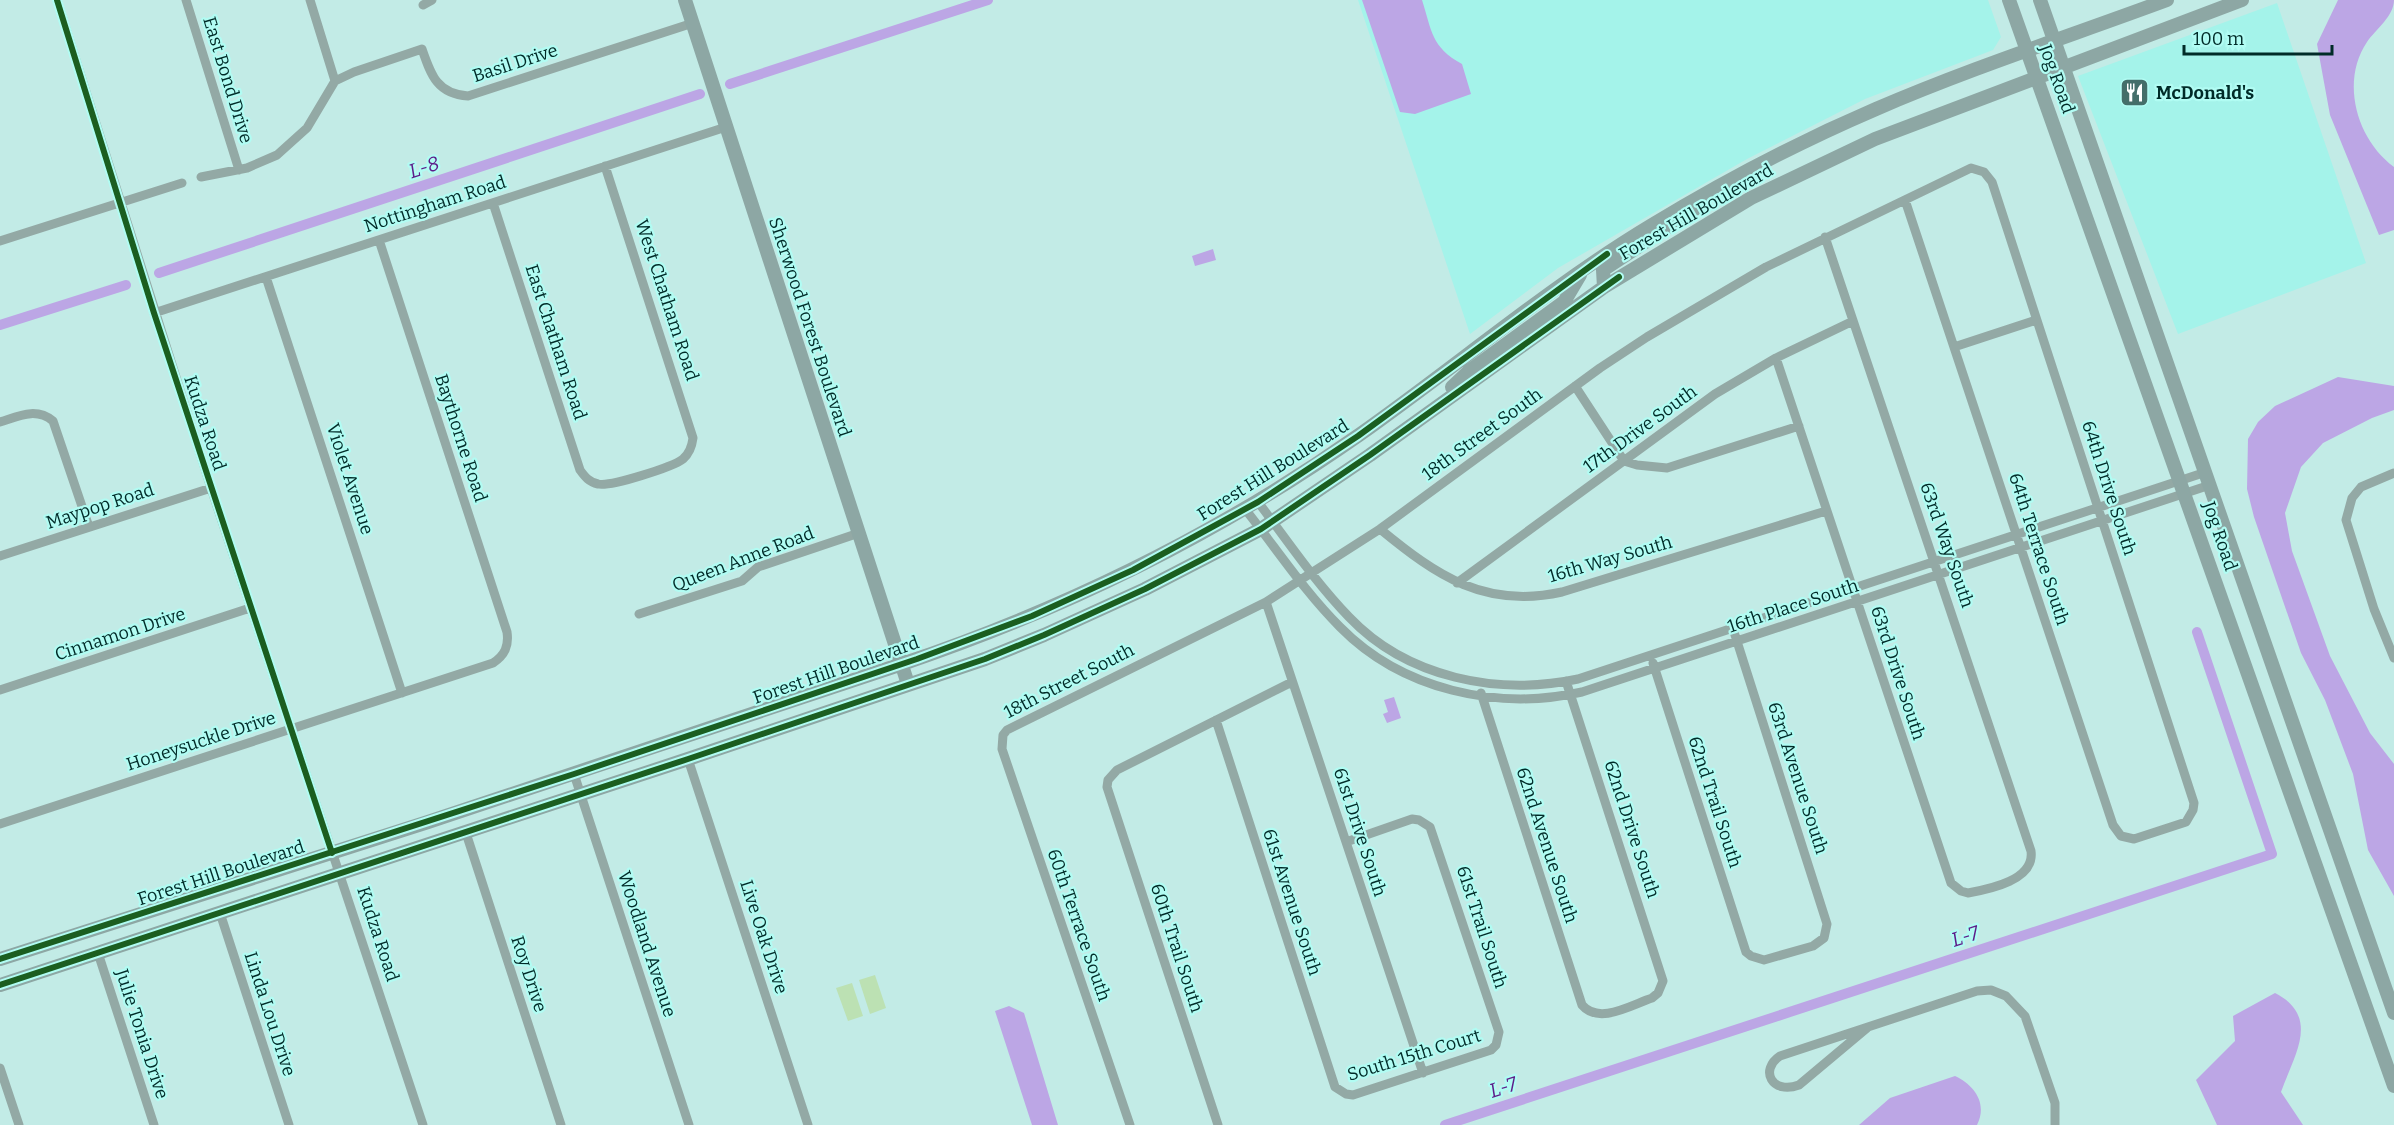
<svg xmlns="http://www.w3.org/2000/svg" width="2394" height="1125" font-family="Bitter,serif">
	<rect width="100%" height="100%" fill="#c2ebe6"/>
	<!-- built -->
	<path fill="#a4f3ea" d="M1358,0h630l13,37 -8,13 -128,49 -118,60 -189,109 -88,66z
		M2277,3l89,260 -188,71 -100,-258z"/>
	<!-- green -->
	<path fill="#bce1b3" d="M875,975l11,33 -16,6 -11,-34z
		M852,983l11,33 -15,5 -12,-33z"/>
	<!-- water -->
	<path fill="#bca6e5" d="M1362,0h60c10,31 9,47 40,64l9,30 -56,20 -15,-2z
		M2338,0h56c0,16 -18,29 -27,42 -27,40 -10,98 27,125v63l-15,5 -49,-120 -13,-71z
		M1213,249l3,11 -21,6 -3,-10z
		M2338,377l56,9v24l-22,8 -49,25 -22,24 -16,46 7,38 38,105 40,77 24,31v132l-26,-46 -15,-76 -28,-74 -24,-47 -47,-136 -7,-28 1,-50 10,-17 17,-16z
		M1394,697l7,21 -14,5 -4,-9 5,-2 -4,-12z
		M2275,993c47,24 18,64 6,99l22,33h-86l-21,-45 39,-39 -2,-25z
		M1009,1006l15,7 34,112h-26l-37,-114z
		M1955,1076c19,9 33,27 22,49h-118l31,-27z"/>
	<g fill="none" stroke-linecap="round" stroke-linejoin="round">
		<!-- canal -->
		<path stroke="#bca6e5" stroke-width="10" d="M730,84l258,-84
			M159,273l541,-179
			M0,325l126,-40
			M1445,1125l827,-271 -75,-222"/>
		<!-- street -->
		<path stroke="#93a9a5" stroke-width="9" d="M57,0l154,488 212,637
			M186,0l53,170
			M310,0l25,81
			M423,5l9,-5
			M201,177l46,-9 30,-13 30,-27 28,-47 19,-9 68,-23c9,26 15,45 46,47l225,-73
			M493,203l87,267c5,7 9,12 18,14 12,3 75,-17 85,-25 7,-6 9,-13 10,-21l-88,-272
			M0,241l182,-58
			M266,277l136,416
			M154,313l572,-186
			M1954,347l82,-27
			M1776,358l175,525 10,8 7,2c22,-4 67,-13 63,-42l-206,-614
			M1575,386l49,75 13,4 30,3 132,-42
			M0,422c19,-6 36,-15 53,-1l36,106
			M2394,473l-33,14 -9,11 -6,22 28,89 20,49
			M1258,502c29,38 57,80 91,115 58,61 149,79 229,62l628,-207
			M1245,509c31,39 59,82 95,118 62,63 157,84 242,65l628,-207
			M1380,529c57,47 105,80 182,63l264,-81
			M0,556l211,-68
			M1457,583l258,-189 61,-36 77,-37
			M1266,602l157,471
			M639,614l103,-33 16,-14 101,-34
			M1653,663l93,289 5,4 13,4 49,-14 11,-8 3,-14 -92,-289
			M0,690l250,-82
			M1481,693l101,312c17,20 49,0 70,-7l6,-5 5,-12 -97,-300
			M1216,720l119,367 11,7 7,1 138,-45 5,-5 3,-13 -69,-205 -11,-7 -7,-1 -66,23
			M688,759l120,366
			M574,774l115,351
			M0,824l493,-161c12,-8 16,-17 14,-31l-128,-392
			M466,833l95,292
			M220,913l69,212
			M98,953l56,172
			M1867,1028l-68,57c-27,10 -40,-15 -19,-29l197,-65 14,-1 15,6 19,20 30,87v22
			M0,1068l19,57
			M1130,1125l-128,-376 1,-14 4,-5 259,-128 114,-73 220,-161 47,-31 119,-70 205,-99 13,4 8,10 202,621 -1,7 -7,12 -52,17 -13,-3 -8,-11 -208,-625
			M1218,1125l-111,-338 1,-7 9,-10 175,-88"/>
		<!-- secondary -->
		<path stroke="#8da7a4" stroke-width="14" d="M685,0l223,684
			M2009,0l385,1086
			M2040,0l354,1013
			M1604,287l-1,-17 95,-63
			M1452,387l16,-15 96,-70 16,-27
			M0,959l428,-137 474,-158c163,-55 316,-130 457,-229 98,-69 190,-148 293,-210 72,-44 147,-83 224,-116 95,-41 194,-73 291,-109
			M0,985l688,-226 297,-100 59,-24 101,-46 116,-60 109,-74 234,-168 147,-89 124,-59 367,-139"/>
		<defs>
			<path id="cycleway" d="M57,0l97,313 178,540
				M0,959l574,-185 343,-115 115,-43 101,-46 125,-68 100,-66 249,-182
				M0,985l688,-226 297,-100 59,-24 101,-46 116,-60 109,-74 249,-178"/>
		</defs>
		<!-- cycleway casing -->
		<use href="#cycleway" stroke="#b1fcf3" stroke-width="10"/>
		<!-- cycleway -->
		<use href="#cycleway" stroke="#1b5e20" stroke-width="6"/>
	</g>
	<!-- icons -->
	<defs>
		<symbol id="restaurant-square" viewBox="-11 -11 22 22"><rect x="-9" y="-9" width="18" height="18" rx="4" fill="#446e6a" stroke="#b1fcf3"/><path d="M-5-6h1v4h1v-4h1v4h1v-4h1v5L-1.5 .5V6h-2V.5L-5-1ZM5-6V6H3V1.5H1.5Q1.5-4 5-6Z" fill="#fff"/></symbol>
	</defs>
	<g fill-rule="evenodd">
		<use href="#restaurant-square" x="2118" y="76" width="33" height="33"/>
	</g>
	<g text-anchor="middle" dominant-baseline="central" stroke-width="4.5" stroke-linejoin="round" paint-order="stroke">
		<!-- street labels -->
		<g font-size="18" fill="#002b28" stroke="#b1fcf3">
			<text transform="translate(515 63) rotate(-18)">Basil Drive</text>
			<text transform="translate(2057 79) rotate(70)">Jog Road</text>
			<text transform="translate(228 80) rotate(73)">East Bond Drive</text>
			<text transform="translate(435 204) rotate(-18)">Nottingham Road</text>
			<text transform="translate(1696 212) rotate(-30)">Forest Hill Boulevard</text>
			<text transform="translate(667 300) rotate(72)">West Chatham Road</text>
			<text transform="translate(810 327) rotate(72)">Sherwood Forest Boulevard</text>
			<text transform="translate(556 342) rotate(72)">East Chatham Road</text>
			<text transform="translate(205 423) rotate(72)">Kudza Road</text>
			<text transform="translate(1640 429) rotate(-36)">17th Drive South</text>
			<text transform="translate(1482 434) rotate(-36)">18th Street South</text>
			<text transform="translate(461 438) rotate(72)">Baythorne Road</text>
			<text transform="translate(1273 470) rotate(-32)">Forest Hill Boulevard</text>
			<text transform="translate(350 479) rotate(72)">Violet Avenue</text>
			<text transform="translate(2109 488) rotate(72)">64th Drive South</text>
			<text transform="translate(100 506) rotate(-18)">Maypop Road</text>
			<text transform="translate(2220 536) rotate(71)">Jog Road</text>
			<text transform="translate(1947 545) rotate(71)">63rd Way South</text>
			<text transform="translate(2039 549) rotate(72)">64th Terrace South</text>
			<text transform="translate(743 559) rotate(-21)">Queen Anne Road</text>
			<text transform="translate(1610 559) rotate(-16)">16th Way South</text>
			<text transform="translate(1793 606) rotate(-18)">16th Place South</text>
			<text transform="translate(120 634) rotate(-18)">Cinnamon Drive</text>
			<text transform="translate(836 670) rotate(-19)">Forest Hill Boulevard</text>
			<text transform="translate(1898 673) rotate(72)">63rd Drive South</text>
			<text transform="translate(1069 681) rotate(-27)">18th Street South</text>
			<text transform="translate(201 741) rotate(-18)">Honeysuckle Drive</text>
			<text transform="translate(1798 778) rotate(72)">63rd Avenue South</text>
			<text transform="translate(1715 802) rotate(72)">62nd Trail South</text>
			<text transform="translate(1632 829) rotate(72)">62nd Drive South</text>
			<text transform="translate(1360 832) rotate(72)">61st Drive South</text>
			<text transform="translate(1547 845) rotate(72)">62nd Avenue South</text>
			<text transform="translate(221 873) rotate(-18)">Forest Hill Boulevard</text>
			<text transform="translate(1292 902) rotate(72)">61st Avenue South</text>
			<text transform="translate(1079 925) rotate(71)">60th Terrace South</text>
			<text transform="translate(1482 927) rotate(72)">61st Trail South</text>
			<text transform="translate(378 934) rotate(72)">Kudza Road</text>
			<text transform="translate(764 937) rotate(72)">Live Oak Drive</text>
			<text transform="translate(647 944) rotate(72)">Woodland Avenue</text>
			<text transform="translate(1177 948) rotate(72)">60th Trail South</text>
			<text transform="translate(529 974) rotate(72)">Roy Drive</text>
			<text transform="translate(270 1014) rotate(72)">Linda Lou Drive</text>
			<text transform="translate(142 1034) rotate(72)">Julie Tonia Drive</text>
			<text transform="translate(1414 1055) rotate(-17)">South 15th Court</text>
		</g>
		<!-- poi labels -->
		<g font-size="18" font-weight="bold" fill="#002b28" stroke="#b1fcf3" text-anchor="start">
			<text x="2156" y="93">McDonald's</text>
		</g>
		<!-- water labels -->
		<g font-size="20" font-style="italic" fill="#5d1d89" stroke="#b1fcf3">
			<text transform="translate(424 167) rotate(-18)">L-8</text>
			<text transform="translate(1965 936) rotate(-18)">L-7</text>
			<text transform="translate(1503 1087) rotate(-18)">L-7</text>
		</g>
	</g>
	<!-- scale -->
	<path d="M2184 45v9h148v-9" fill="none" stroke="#002b28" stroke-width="3"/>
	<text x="2193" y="45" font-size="18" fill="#002b28" stroke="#b1fcf3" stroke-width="4.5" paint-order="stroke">100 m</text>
</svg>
